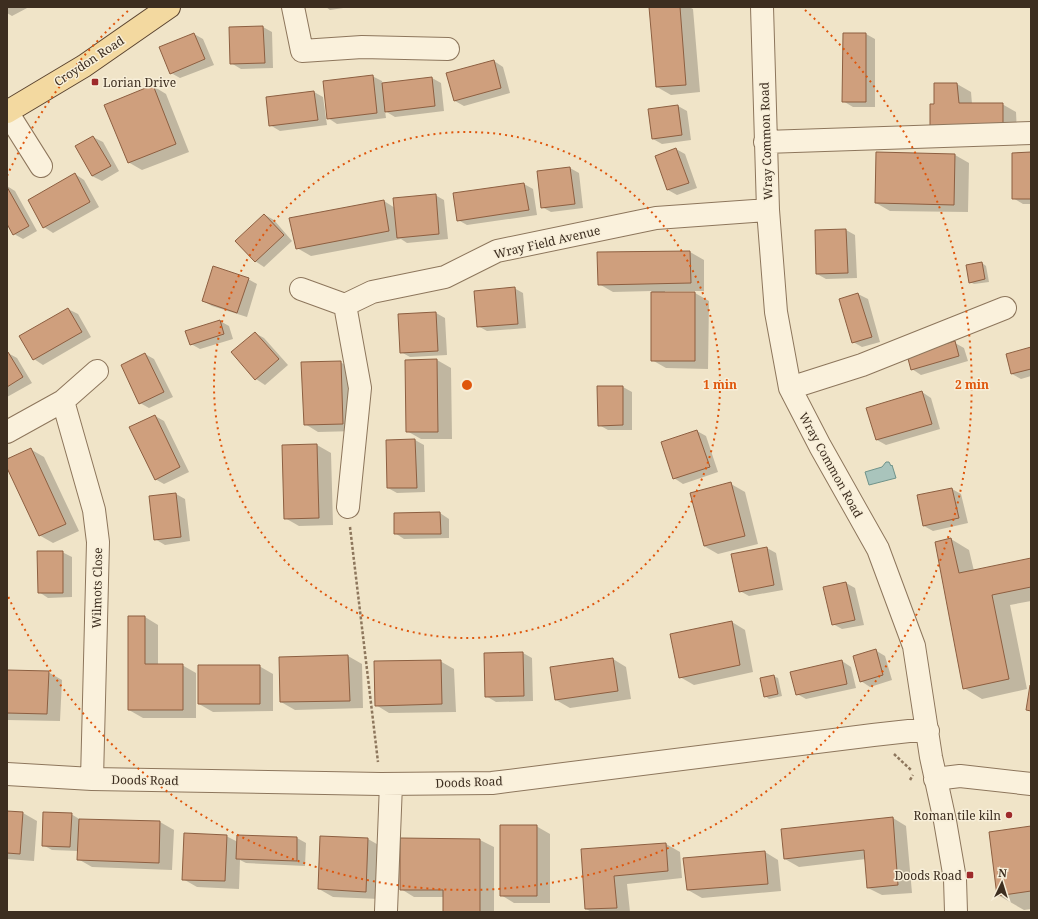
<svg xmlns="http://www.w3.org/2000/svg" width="1038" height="919" font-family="'Noto Serif',serif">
	<rect width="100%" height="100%" fill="#f0e4c8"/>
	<!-- water -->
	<path fill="#a9c4bc" stroke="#6f938a" d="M886,462h3l2,4 1,-1 4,13 -27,7 -4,-13 17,-5z"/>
	<!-- shadow -->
	<path fill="#0003" d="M7,7h22l-17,9 -5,-3z
		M326,7h24l-20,3z
		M650,7h39l4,2 7,83 -29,3 -14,-8z
		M263,27l9,5 1,36 -32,1 -10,-6z
		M194,34l9,5 11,26 -34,13 -9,-5z
		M844,34h22l9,5v68h-22l-10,-6z
		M494,61l9,6 7,26 -46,13 -9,-5 -8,-27z
		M372,76l10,5v3l50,-6 9,5 3,28 -49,6 -10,-6 1,7 -49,6 -9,-6z
		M957,84l14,8 1,12h30l14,8 1,21 -82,-28z
		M153,86l13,8 23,58 -47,18 -14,-8z
		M314,92l9,5 4,28 -47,6 -10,-6z
		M678,106l9,5 4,29 -29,4 -9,-5z
		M93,137l10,5 16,29 -17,10 -10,-5z
		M676,149l9,5 12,34 -20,7 -9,-5 -12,-34z
		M1031,153v51h-8l-10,-6z
		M955,155l14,8 -1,49 -78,-1 -14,-8z
		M570,168l9,5 4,35 -32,4 -9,-5z
		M75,174l9,6 15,27 -46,26 -9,-6z
		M524,184l9,5 4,26 -70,10 -9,-5z
		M7,186l8,5 22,40 -14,8 -9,-5 -7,-12z
		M435,195l9,5 4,39 -41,4 -6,-4 -90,17 -14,-8 87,-47 11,7z
		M265,215l9,5 18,21 -28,26 -9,-6z
		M846,230l9,5 2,43 -31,1 -9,-5 -1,-43z
		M690,252l14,8v31h-39v2h30l14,8 -1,68 -42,-1 -14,-8v-69l-39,1 -14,-8z
		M982,263l4,3 3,16 -15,2 -4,-2z
		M248,279l9,5 -10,33 -35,-11 -9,-5z
		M514,288l9,5 3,35 -39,3 -9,-5z
		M858,294l10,5 12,43 -18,5 -9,-5z
		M68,309l10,5 13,23 -48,28 -9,-6z
		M436,313l9,5 2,37 -37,2 -9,-5z
		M220,321l9,5 4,13 -33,10 -9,-5z
		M255,333l9,5 24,27 -23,20 -9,-6 -24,-26z
		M955,343l9,5 4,13 -47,14 -9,-6z
		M1031,349v27l-10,3 -9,-5z
		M7,353h1l9,5 15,25 -25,14z
		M145,354l9,5 19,38 -24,11 -9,-5z
		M437,360l14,8 1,71h-31l-14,-8z
		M340,362l14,8 2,61 -38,1 -13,-8z
		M623,387l9,5v38h-24l-9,-5z
		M922,392l9,6 9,31 -54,16 -9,-5 -9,-31z
		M155,416l9,5 25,51 -25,12 -9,-5z
		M697,431l9,5 12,36 -35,12 -9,-6z
		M415,440l9,5 1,47 -28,1 -9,-5z
		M317,445l14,8 2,72 -34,1 -14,-8z
		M30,449l14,8 35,74 -26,12 -14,-8 -32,-70v-5z
		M731,484l14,8 13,52 -40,10 -14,-8z
		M952,489l9,5 7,29 -35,8 -9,-5 -6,-30z
		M176,494l9,5 5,42 -25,4 -10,-6z
		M440,513l9,6v19l-45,1 -9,-6v-19z
		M951,539l18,11 5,21 57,-12v42l-21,4 17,84 -45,10 -18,-11z
		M767,548l9,5 7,37 -34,6 -9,-5z
		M62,552l10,5v40l-24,1 -9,-6z
		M846,583l9,5 9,37 -22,4 -9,-5z
		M145,617l13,8v40h24l14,8v45h-53l-14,-8z
		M732,622l13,8 8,42 -59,13 -14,-8z
		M875,650l10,6 7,24 -22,7 -9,-6z
		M523,653l9,5 1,43 -37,1 -10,-6z
		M348,656l14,8 1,44 -68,2 -14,-8z
		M613,659l13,8 5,32 -61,9 -14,-8z
		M440,661l14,8 2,43 -67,1 -13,-8z
		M842,661l9,6 5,21 -50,11 -9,-5z
		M259,666l14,8v37l-60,1 -14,-8z
		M7,671l41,1 14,8 -2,41 -53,-1z
		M773,676l5,2 4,18 -13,3 -4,-3z
		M7,812l16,1 14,8 -3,40 -27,-2z
		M71,814l10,6 79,2 14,8 -2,40 -80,-3 -14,-8 1,-8 -27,-1 -9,-5z
		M893,818l13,8 6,67 -30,2 -14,-7 -2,-29 -67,8 -14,-8z
		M536,826l14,8v69h-36l-13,-8z
		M1031,827v82l-7,1 -26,-15z
		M226,836l12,6v-6l59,2 9,5 -1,23 -59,-3 -6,-3 -1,29 -42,-2 -14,-8z
		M321,837l47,2 14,8 -2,52 -47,-2 -14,-8z
		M480,840l14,7v65h-50v-15h-30l-13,-8z
		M666,844l14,8 2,26 -55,6 3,28h-38l-6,-3 -4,-59z
		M765,852l13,8 3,31 -79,7 -14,-8z"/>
	<!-- building -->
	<path fill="#cf9f7d" stroke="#8d5f41" d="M649,7h31l6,78 -30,2z
		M263,26l2,37 -35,1 -1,-37z
		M194,33l11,26 -35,15 -11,-27z
		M843,33h23v69h-24z
		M494,60l7,28 -47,13 -8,-28z
		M373,75l4,38 -50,6 -4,-38z
		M432,77l3,29 -50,6 -3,-29z
		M934,83h23l2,20h44v22l-73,2v-23h4z
		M153,85l23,59 -48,19 -24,-58z
		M314,91l4,29 -49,6 -3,-29z
		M678,105l4,30 -30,4 -4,-30z
		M93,136l18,30 -19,10 -17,-30z
		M676,148l13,35 -22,7 -12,-34z
		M876,152l79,2 -1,51 -79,-2z
		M1031,152v47h-19v-46z
		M570,167l5,37 -34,4 -4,-37z
		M75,173l15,29 -47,26 -15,-28z
		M524,183l5,27 -72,11 -4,-28z
		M7,187l22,39 -16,9 -6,-11z
		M436,194l3,40 -42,4 -4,-40z
		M384,200l5,31 -93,18 -7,-31z
		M264,214l20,21 -29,27 -20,-21z
		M846,229l2,44 -32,1 -1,-44z
		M690,251l1,32 -93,2 -1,-33z
		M982,262l3,17 -16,4 -3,-18z
		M213,266l36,12 -12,35 -35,-12z
		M515,287l3,37 -41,3 -3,-36z
		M651,292h44v69h-44z
		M858,293l14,44 -20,6 -13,-44z
		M68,308l14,24 -49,28 -14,-24z
		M436,312l2,39 -38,2 -2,-39z
		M220,320l4,14 -34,11 -5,-14z
		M255,332l24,27 -24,21 -24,-28z
		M955,341l4,15 -48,14 -4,-15z
		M1031,347v22l-20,5 -5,-20z
		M7,352h1l15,25 -16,10z
		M145,353l19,39 -25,12 -18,-39z
		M437,359l1,73h-32l-1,-72z
		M341,361l2,63 -39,1 -3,-63z
		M597,386h26v39l-25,1z
		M922,391l10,33 -56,16 -10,-32z
		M155,415l25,52 -25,13 -26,-53z
		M697,430l13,37 -37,12 -12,-37z
		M415,439l2,49h-30l-1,-48z
		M317,444l2,74 -35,1 -2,-74z
		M31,448l35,76 -27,12 -32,-68v-9z
		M731,482l14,54 -41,10 -14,-53z
		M952,488l7,30 -36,8 -6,-31z
		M176,493l5,44 -27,3 -5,-44z
		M440,512l1,22h-47v-21z
		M951,538l8,35 72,-15v29l-39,8 17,84 -46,10 -28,-147z
		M767,547l7,38 -35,7 -8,-38z
		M37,551h26v42h-25z
		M846,582l9,38 -23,5 -9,-38z
		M128,616h17v48h38v46h-55z
		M732,621l8,44 -61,13 -9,-44z
		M876,649l7,26 -23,7 -7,-26z
		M523,652l1,44 -39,1 -1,-44z
		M348,655l2,46 -70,1 -1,-45z
		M613,658l5,33 -63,9 -5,-33z
		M441,660l1,44 -67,2 -1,-45z
		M842,660l5,24 -51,11 -6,-23z
		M198,665h62v39h-62z
		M7,670l42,1 -2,43 -40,-1z
		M774,675l4,19 -14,3 -4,-19z
		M1030,685l1,1v25l-5,-1z
		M7,811l16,1 -3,42 -13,-1z
		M43,812l29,1 -2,34 -28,-1z
		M893,817l5,68 -31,3 -3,-38 -80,9 -3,-30z
		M79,819l81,2 -1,42 -82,-3z
		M500,825h37v71h-37z
		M1031,826v65l-34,5 -8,-64z
		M184,833l43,2 -2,46 -43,-1z
		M237,835l60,2v24l-61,-2z
		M320,836l48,2 -2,54 -48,-3z
		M400,838l80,1v73h-37v-22h-43z
		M666,843l2,28 -54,5 3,32 -32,1 -4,-60z
		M765,851l3,33 -81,6 -4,-32z"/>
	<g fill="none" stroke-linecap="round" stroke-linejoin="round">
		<defs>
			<path id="minor" d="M293,7l9,44 60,-4 86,2
				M762,7l6,203 8,102 14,76 30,58 58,103 36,97 17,111 14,64 10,58 1,33
				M7,112l34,54
				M765,142l266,-9
				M301,289l44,16
				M790,388l72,-23 143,-57
				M63,401l34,-30
				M7,432l56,-31 31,109 4,32 -6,237
				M348,507l12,-119 -15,-83 27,-13 73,-15 52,-26 159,-33 112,-8
				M7,774l85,5 289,5 111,-1 381,-48 36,-4h19
				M935,779l25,-3 71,8
				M386,911l5,-127"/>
			<path id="major" d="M7,112l77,-46 85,-59"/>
		</defs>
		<!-- minor casing -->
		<use href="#minor" stroke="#8d765c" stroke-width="24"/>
		<!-- major casing -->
		<use href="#major" stroke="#5b4430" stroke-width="24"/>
		<!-- path -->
		<path stroke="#8d765c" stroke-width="2.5" stroke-dasharray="3 2" stroke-linecap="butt" d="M350,527l28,235
			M894,754l17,16
			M910,780l3,-5"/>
		<!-- minor -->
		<use href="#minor" stroke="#faf1dc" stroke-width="22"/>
		<!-- major -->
		<use href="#major" stroke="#f3d9a0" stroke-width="22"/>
	</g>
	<!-- distance rings -->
	<g fill="none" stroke="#df570d" stroke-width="2" stroke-dasharray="2 4">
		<circle cx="467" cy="385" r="253"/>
		<path d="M7 176A505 505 0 0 1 129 10M805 10A505 505 0 1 1 7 594"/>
	</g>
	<!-- markers -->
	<g fill="#9e2a2b" stroke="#f7eed8" stroke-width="1.5">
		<rect x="91" y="78" width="8" height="8" rx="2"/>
		<circle cx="1009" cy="815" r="4"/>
		<rect x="966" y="871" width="8" height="8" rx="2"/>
	</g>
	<g text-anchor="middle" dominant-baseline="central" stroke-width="3" stroke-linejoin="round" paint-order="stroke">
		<!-- street labels -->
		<g font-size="12" fill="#3d2e20" stroke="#f7eed8">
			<text transform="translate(89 61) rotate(-33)">Croydon Road</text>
			<text transform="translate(766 141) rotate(-92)">Wray Common Road</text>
			<text transform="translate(547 242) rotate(-13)">Wray Field Avenue</text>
			<text transform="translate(831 465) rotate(61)">Wray Common Road</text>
			<text transform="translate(97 588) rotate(-89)">Wilmots Close</text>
			<text transform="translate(145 780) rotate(1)">Doods Road</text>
			<text transform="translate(469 782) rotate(-2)">Doods Road</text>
		</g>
		<!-- poi labels -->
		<g font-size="12" fill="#3d2e20" stroke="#f7eed8" text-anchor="end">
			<text x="103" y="82" text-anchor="start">Lorian Drive</text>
			<text x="1001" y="815">Roman tile kiln</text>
			<text x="962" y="875">Doods Road</text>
		</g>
	</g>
	<circle cx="467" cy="385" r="6" fill="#df570d" stroke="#f7eed8" stroke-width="2"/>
	<g font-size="12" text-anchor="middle" font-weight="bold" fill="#df570d" stroke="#f7eed8" stroke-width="3" stroke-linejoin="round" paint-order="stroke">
		<text x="720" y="389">1 min</text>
		<text x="972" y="389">2 min</text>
	</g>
	<!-- border -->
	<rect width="1038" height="919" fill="none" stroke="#3d2e20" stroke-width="16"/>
	<!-- north arrow -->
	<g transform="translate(1002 883) rotate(4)" stroke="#f7eed8" stroke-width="3" paint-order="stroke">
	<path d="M0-3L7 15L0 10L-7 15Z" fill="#3d2e20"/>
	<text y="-6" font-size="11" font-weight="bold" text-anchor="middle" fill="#3d2e20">N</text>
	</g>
</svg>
